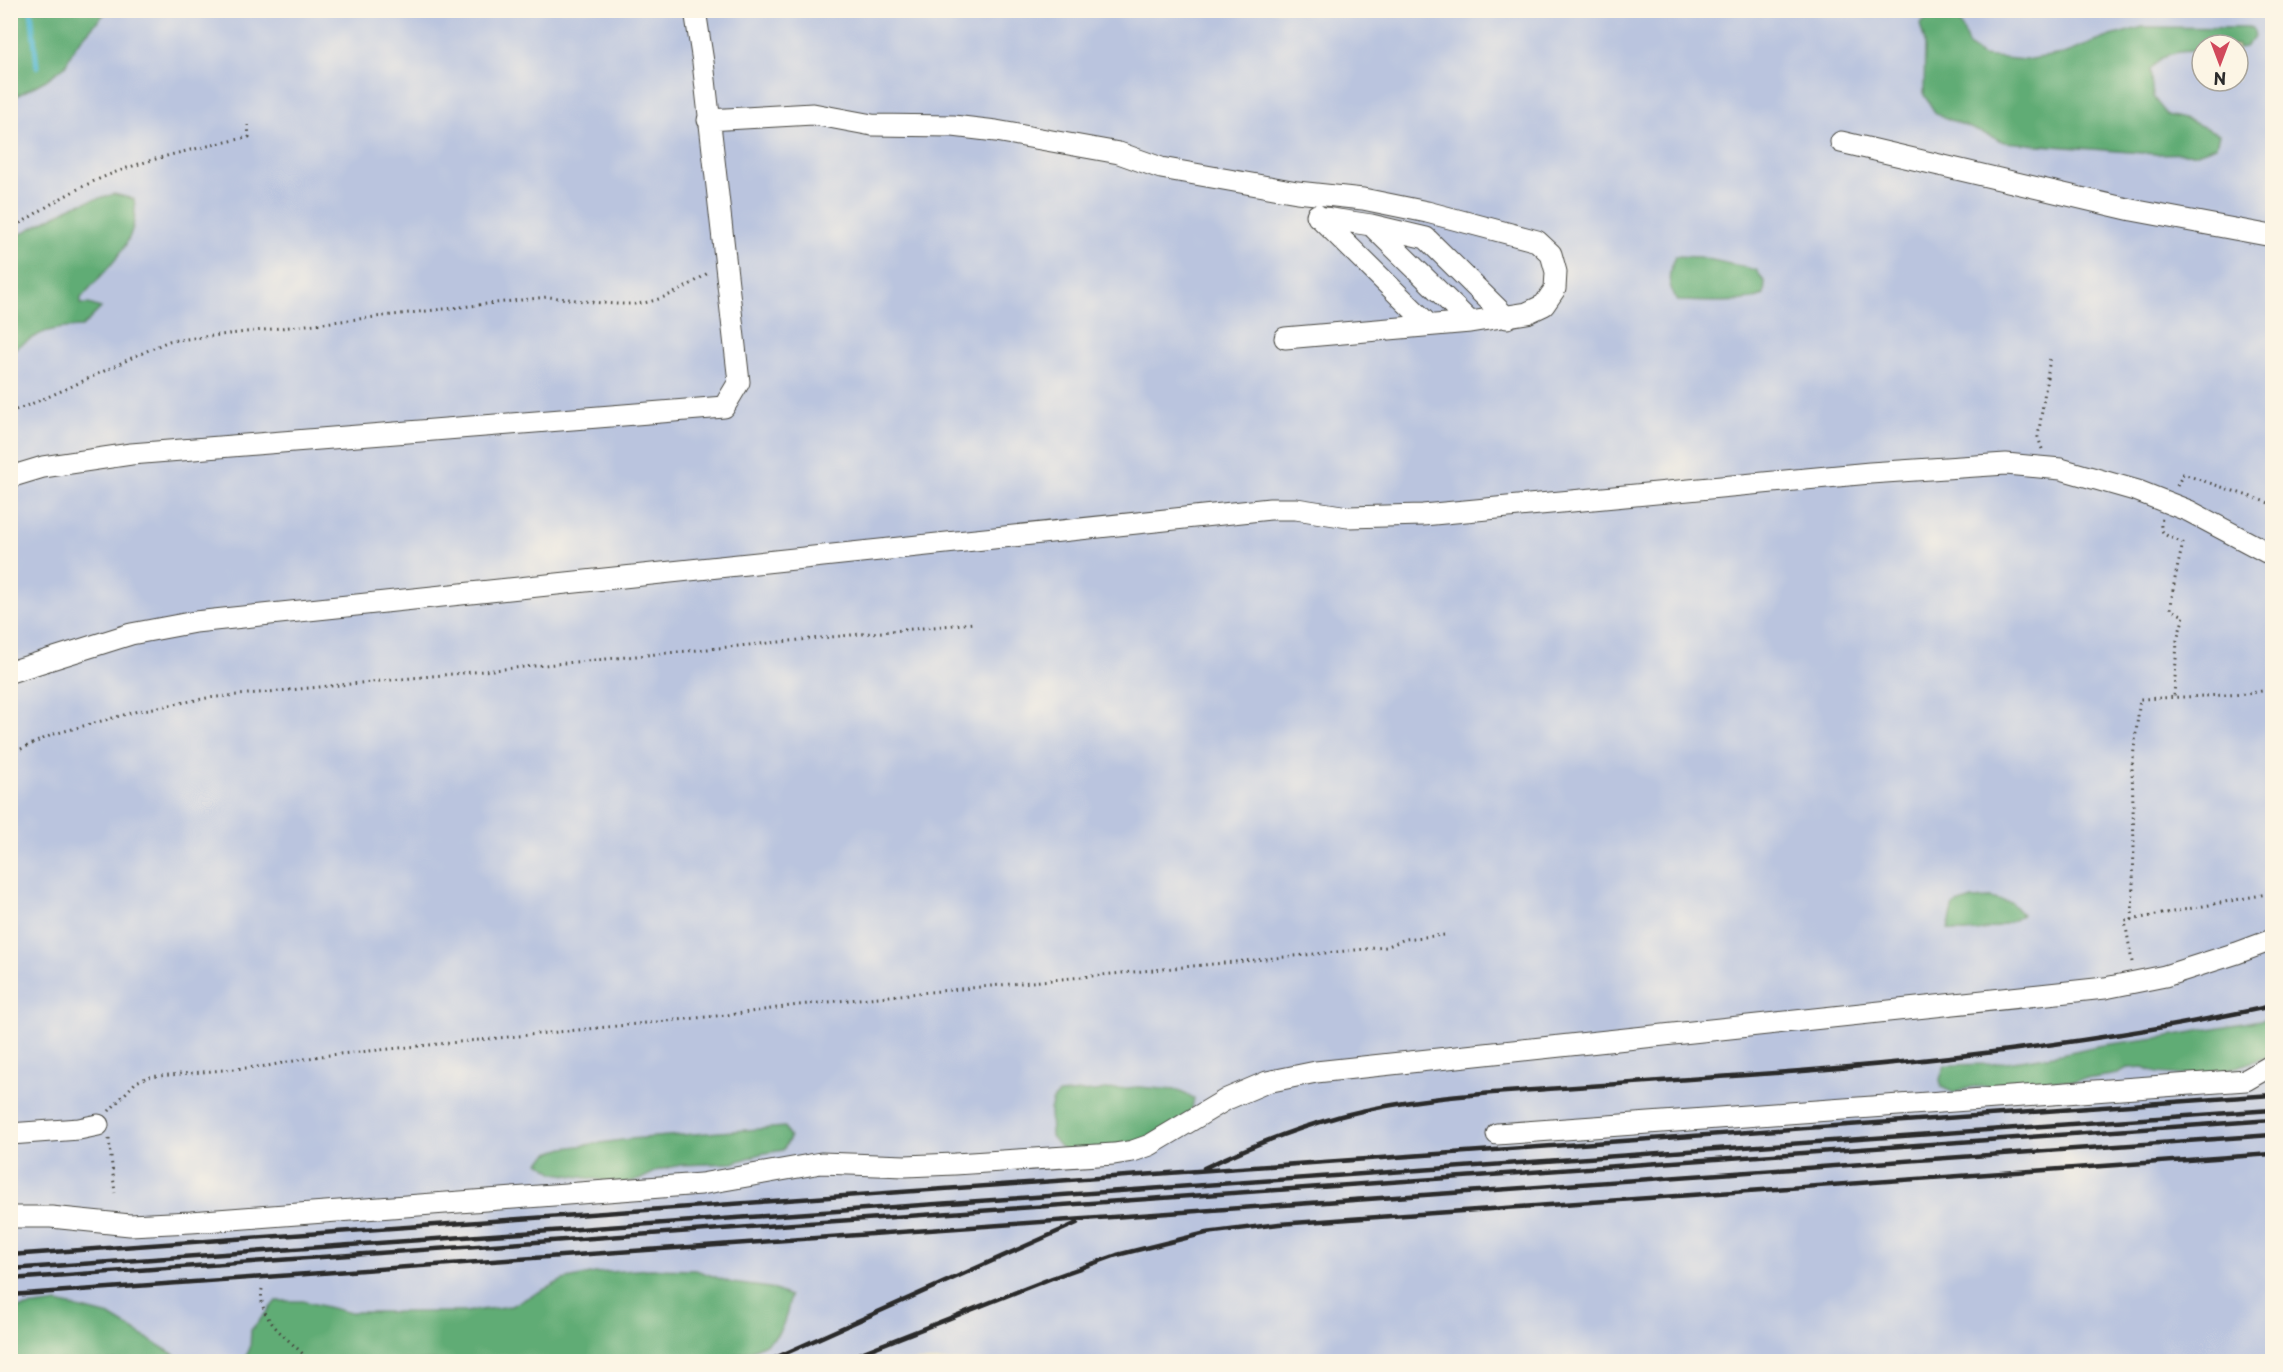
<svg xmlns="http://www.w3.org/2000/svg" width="2283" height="1372" font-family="'Playpen Sans',sans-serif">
	<rect width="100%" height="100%" fill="#fcf5e5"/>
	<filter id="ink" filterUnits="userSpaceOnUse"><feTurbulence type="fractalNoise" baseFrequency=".0167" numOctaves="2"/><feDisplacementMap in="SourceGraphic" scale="12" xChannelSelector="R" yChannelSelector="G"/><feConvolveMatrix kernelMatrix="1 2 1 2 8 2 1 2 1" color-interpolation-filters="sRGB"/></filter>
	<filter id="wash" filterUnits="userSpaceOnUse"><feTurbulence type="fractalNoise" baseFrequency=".008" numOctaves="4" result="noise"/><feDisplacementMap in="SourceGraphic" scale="24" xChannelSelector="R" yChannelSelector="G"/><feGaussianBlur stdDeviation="1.35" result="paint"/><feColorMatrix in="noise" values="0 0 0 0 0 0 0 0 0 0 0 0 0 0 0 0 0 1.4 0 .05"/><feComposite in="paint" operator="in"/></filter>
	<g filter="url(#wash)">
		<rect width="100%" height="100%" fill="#e7e0ba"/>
		<!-- industrial -->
		<path fill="#bac4de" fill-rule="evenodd" d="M99,10l2173,1v1350h-2261l-1,-1279zM2202,45h36v36h-36z"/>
		<!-- forest -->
		<path fill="#60ac75" stroke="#466c50" stroke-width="1.5" d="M11,10h99v1l-4,1 -30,33 -11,21 -19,14 -35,19z
			M1955,15l7,12 7,20 14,9 42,4 38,-6 48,-18 32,-9 110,1 2,8 -10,11 -7,1v-3h-36v6c-24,0 -37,0 -52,19l3,27 14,18 21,5 31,14 -3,12 -19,7 -42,1 -151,-12 -68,-28 -12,-19 1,-53 -5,-18 12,-8z
			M114,194l20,5c7,45 -27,68 -53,99v6h8l12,4 -19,19c-36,1 -41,5 -71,24v-112l64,-34z
			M1675,256l24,1 57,13 9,12 -1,13c-27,10 -58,6 -86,6 -12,-17 -10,-26 -3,-45z
			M1990,898l21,5 11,11c-9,12 -62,24 -74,15l6,-24 18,-6z
			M2272,1018v37l-41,14 -37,7 -37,-3 -13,-6 -15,1 -11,6 -45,7 -33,-1 -39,6 -29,1 -18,6 -13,-6 -1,-8 5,-14 47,-1 69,-10 36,-8 67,-9z
			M1138,1087l38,3 18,8 -2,11 -38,34 -73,13 -21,-9 -9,-11 -1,-26 3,-10 6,-6z
			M785,1127l5,11 -7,12 -23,4 -27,9 -52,2 -22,5 -20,10 -19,3 -65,-10 -16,-11 10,-9 15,-5 66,-9z
			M650,1269l46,1 36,13 38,5 20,8c-2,13 -4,25 -11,36 -12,18 -49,25 -69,29h-466l6,-13 1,-18 25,-29h27l44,11h118l46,-6 52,-26 32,-7z
			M58,1303l52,13 75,45h-174v-52z"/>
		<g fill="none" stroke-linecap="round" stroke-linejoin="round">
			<!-- stream -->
			<path stroke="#53b7d2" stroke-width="5" d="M31,10l6,57"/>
		</g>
	</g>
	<g filter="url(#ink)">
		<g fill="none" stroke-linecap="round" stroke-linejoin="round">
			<defs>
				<path id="minor" d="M708,120l105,-6 59,11 81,1 43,5 123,22 42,15 136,24 66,7 64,13 110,29 14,13 5,18 -1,17 -11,16 -17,8 -57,9 -185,16
					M1841,142l291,68 140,26
					M1317,215l112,110
					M1318,217l53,8 55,13 81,80
					M1372,226l98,96
					M10,477l33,-10 88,-13 593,-47 15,-25 -36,-320 -8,-52
					M10,672l121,-38 64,-12 1075,-113h26l52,8 75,-2 447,-42 136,-9 55,5 77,22 51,20 83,44
					M10,1134l69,-5 19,-4
					M1497,1134l749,-54 26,-15
					M10,1217h41l79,8 61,-3 510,-38 120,-21 84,3 50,-2 159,-10 19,-3 17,-6 77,-46 40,-17 49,-10 789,-84 60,-12 72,-23 35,-13"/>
			</defs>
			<!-- minor casing -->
			<use href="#minor" stroke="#474640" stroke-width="23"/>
			<!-- path -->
			<path stroke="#474640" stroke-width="3" stroke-dasharray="1.5 4.5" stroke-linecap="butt" d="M10,230c25,-16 49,-32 76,-45 51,-25 108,-36 163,-48l-1,-12
				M10,412c55,-20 106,-48 159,-71l378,-44c29,2 57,8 85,7 25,0 57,-17 77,-32
				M2042,449l-4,-12 12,-79
				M2177,486l6,-12 89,30
				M2162,519c-5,16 8,18 21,24 -5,23 -11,43 -12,67l13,6 -7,24 -3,57
				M10,754l44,-20 84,-23 69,-13 767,-75
				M2132,920l2,-74 -2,-80 8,-67 107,-5 25,-5
				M2132,962l-7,-41 147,-28
				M109,1111l27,-29 12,-5 119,-11 53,-10 416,-42 62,-9 588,-58 19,-8 39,-4
				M109,1139l6,54
				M262,1289c-5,34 29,49 48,73"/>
			<!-- minor -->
			<use href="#minor" stroke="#fff" stroke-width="21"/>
			<!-- rail -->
			<path stroke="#2b2b2b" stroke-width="4.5" d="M1204,1168c44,-21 90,-39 137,-52 68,-18 137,-22 206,-27 76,-5 152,-10 228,-16 167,-12 334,-32 497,-67
				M10,1255l2262,-160
				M10,1269l2262,-159
				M10,1279l2262,-159
				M10,1295l2262,-160
				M766,1362l311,-139
				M838,1362l214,-84 65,-23 89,-22 73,-9 993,-70"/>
		</g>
	</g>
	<!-- margin -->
	<rect width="2283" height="1372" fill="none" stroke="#fcf5e5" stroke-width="36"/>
	<!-- north arrow -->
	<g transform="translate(2220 63) rotate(180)"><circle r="28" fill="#fcf5e5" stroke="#a8a49b" stroke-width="1.5"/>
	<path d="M0-4.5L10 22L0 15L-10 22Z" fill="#d1495b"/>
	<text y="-9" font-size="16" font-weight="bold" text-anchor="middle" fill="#2b2b2b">N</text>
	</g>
</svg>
